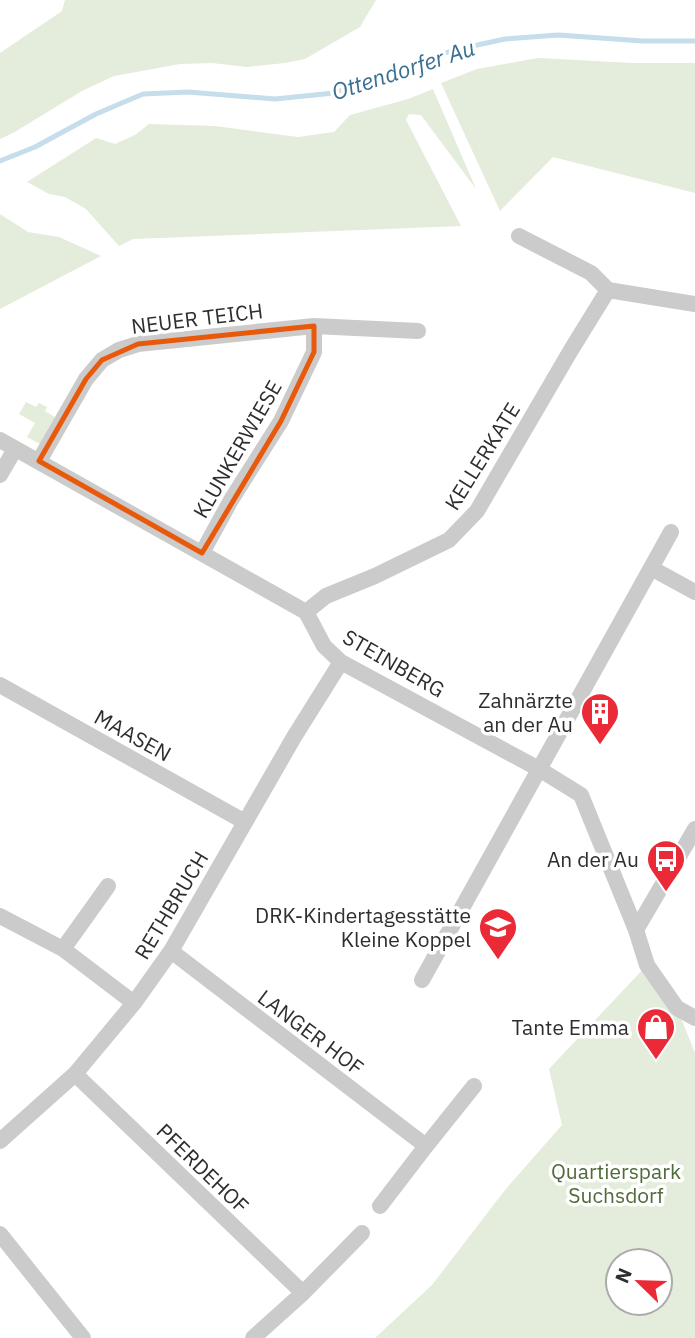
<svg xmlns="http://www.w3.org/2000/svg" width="695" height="1338" font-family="'IBM Plex Sans',sans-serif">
	<rect width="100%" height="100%" fill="#fff"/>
	<!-- green -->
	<path fill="#e4ecdb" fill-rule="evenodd" d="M65,0h311l-16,27 -55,32 -20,4 -38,4 -35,-4 -32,1 -66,12 -32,15 -69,42 -13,6v-86l62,-42z
		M538,58l95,5h62v130l-142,-36 -53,54 -59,-128 36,-14z
		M433,89l43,100 -55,-74 -12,-1 -3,6 55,106 -328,13 -14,7 -33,-37 -21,-12 -16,-3 -22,-12 69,-44 19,6 20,-9 14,-11 66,2 83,11 36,-5 16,-17 58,-16z
		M0,214l28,18 31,5 42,19 -101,53z
		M26,402l10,5 3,-4 8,4 -2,4 10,6 -15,27 -13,-7 8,-14 -16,-9z
		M647,965l30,43 18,45v285h-320l57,-53 73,-95 57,-65 -13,-56zM618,1261h42v42h-42z"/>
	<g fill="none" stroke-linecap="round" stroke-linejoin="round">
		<!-- stream -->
		<path stroke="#c6ddec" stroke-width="5" d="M0,161l35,-14 61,-33 47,-20 45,-2 87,7 59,-6 120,-43 51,-11 53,-4 85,6h52"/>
		<!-- street -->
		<path stroke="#cbcbcb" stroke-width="16" d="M608,290l87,14
			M0,440l306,172 18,34 17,16 198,107 42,26 55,135 11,35 30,43 18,10
			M39,461l47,-82 16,-19 17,-10 19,-6 176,-18 104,5
			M0,475l15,-26
			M202,553l29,-53 50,-79 33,-69v-26
			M651,568l44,24
			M306,612l20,-16 49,-20 74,-36 28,-29 94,-161 37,-60 -17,-17 -72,-37
			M0,685l245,137
			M0,916l63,33 71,54
			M636,930l59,-101
			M63,949l45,-63
			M171,951l255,195 48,-60
			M422,980l249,-448
			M75,1074l228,219 59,-60
			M0,1141l75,-67 59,-71 37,-52 123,-214 47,-75
			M380,1206l46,-60
			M0,1234l83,104
			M253,1338l50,-45"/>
	</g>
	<!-- marked area -->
	<path fill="none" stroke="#e8590c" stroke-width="5" stroke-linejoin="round" d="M314,326v26l-33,69 -79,132 -163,-92 47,-82 16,-19 36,-16z"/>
	<!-- icons -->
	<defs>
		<symbol id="building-pin" viewBox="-11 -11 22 30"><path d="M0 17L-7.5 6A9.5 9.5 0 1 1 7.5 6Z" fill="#ea2a37" stroke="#fff"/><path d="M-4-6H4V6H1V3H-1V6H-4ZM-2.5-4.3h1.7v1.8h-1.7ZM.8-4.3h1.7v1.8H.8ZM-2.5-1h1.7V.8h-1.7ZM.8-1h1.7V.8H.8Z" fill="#fff"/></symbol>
		<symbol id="bus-pin" viewBox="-11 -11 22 30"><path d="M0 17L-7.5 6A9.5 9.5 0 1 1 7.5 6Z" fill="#ea2a37" stroke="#fff"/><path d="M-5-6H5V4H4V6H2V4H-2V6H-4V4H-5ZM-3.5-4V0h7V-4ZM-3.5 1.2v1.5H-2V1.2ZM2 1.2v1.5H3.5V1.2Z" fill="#fff"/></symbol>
		<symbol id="school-pin" viewBox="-11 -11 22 30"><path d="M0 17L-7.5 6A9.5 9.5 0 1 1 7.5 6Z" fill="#ea2a37" stroke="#fff"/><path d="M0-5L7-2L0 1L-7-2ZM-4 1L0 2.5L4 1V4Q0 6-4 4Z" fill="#fff"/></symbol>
		<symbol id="shop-pin" viewBox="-11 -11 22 30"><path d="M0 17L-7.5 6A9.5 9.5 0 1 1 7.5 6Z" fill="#ea2a37" stroke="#fff"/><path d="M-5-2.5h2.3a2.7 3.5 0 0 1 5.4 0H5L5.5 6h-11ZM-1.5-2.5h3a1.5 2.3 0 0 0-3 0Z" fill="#fff"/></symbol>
	</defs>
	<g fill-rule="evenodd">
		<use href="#building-pin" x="578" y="690" width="44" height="60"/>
		<use href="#bus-pin" x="644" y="837" width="44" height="60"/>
		<use href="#school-pin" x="476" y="905" width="44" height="60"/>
		<use href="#shop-pin" x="634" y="1005" width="44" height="60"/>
	</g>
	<g text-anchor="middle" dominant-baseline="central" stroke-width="7" stroke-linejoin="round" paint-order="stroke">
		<!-- street labels -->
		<g font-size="21" fill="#2e2e2e" stroke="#fff">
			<text transform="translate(197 318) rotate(-7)">NEUER TEICH</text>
			<text transform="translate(237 449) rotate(-60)">KLUNKERWIESE</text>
			<text transform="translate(482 456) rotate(-58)">KELLERKATE</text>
			<text transform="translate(394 663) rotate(30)">STEINBERG</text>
			<text transform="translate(133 735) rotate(29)">MAASEN</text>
			<text transform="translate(171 905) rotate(-59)">RETHBRUCH</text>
			<text transform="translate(311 1032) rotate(37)">LANGER HOF</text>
			<text transform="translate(203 1168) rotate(44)">PFERDEHOF</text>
		</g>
		<!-- poi labels -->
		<g font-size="21" fill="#2e2e2e" stroke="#fff" text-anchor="end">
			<text x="573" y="700">Zahnärzte<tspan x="573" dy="24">an der Au</tspan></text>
			<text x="639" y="859">An der Au</text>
			<text x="471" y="915">DRK-Kindertagesstätte<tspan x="471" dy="24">Kleine Koppel</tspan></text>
			<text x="629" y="1027">Tante Emma</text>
		</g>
		<!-- park labels -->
		<g font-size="21" fill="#506b3a" stroke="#fff">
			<text x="616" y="1171">Quartierspark<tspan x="616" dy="24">Suchsdorf</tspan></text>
		</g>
		<!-- water labels -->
		<g font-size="23" font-style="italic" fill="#396f92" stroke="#fff">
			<text transform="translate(403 69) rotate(-18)">Ottendorfer Au</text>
		</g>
	</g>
	<!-- north arrow -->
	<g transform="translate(639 1282) rotate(293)"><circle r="33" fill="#ffffff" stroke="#ababab" stroke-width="2"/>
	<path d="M0-5L12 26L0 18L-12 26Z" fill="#ea2a37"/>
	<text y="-10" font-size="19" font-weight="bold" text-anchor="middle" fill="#2e2e2e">N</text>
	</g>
</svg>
